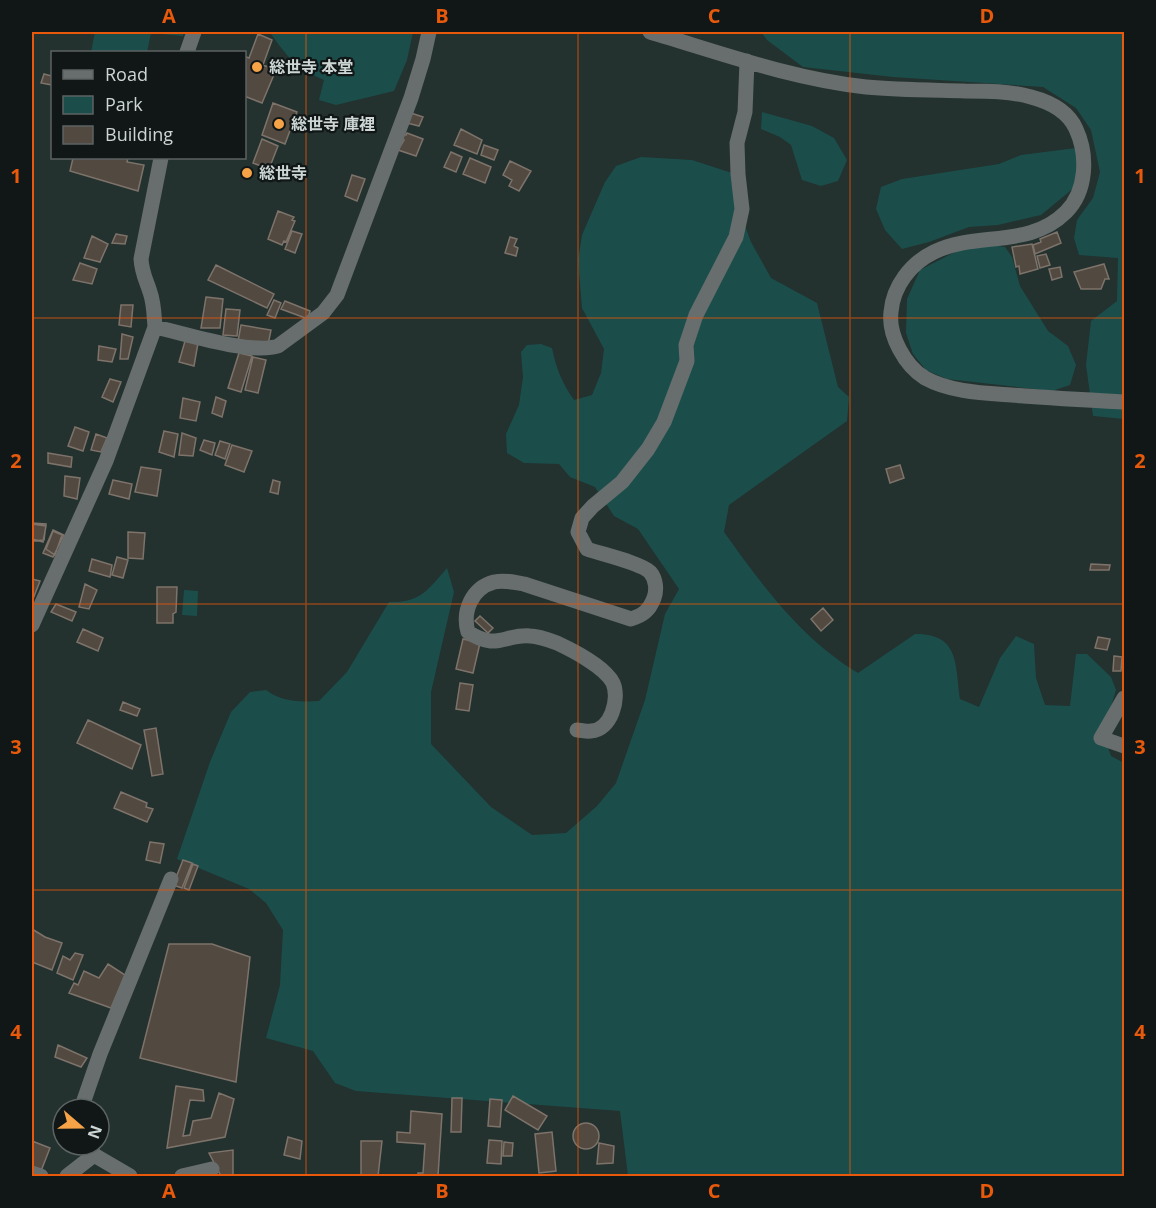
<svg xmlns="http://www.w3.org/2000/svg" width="1156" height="1208" font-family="'Open Sans','Noto Sans JP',sans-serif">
	<rect width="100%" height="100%" fill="#23312f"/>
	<!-- green -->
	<path fill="#1b4e4a" d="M95,32h89l-1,4 -32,-3 -4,19h-56z
		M272,32h141l-6,28 -13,31 -58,14 -17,-5 5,-20c-28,-12 -35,-21 -53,-46z
		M761,32h363v387l-31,-3 -7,-51 5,-44 26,-20 1,-43 -39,-3 -5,-17 3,-18 16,-22 7,-26 -9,-42 -15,-22 -33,-21 -150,-10 -90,-10 -36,-27z
		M762,112l50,14 22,12 13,22 -9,21 -17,5 -19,-6 -11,-35 -11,-8 -19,-8z
		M1076,148l9,5 -10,34 -34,28 -43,10 -29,2 -40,15 -27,7 -17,-19 -9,-21 5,-22 21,-8 97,-15 22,-9z
		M641,157l51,3 43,14 3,33 13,35 20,36 46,25 21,84 11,10 -2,24 -118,84 -5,27c38,53 77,107 134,141l57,-39c45,0 40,30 45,65l19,8 21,-49 16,-22 18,8 2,34 9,27 25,1 6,-52h11l24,23 5,13 -13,43 8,23 13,7v413h-496l-8,-65 -264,-20 -21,-8 -22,-32 -47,-13 14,-53 3,-55 -17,-27 -17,-14 -72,-30 33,-97 21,-50 19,-20 16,-2c16,12 34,12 53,11l28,-29 42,-70c31,1 39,-12 58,-34l7,24 -23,100v52l60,63 41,28 34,-2 31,-27 19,-23 29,-83 20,-86 14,-25 -41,-60 -24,-13 -19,-29 -25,-10 -11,-13 -35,-1 -17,-10 -1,-19 13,-29 4,-28 -2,-25 6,-7 14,-1 11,4c4,20 10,35 22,52l18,-5 9,-22 3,-24 -22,-41 -4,-48 4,-25 23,-53 11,-16z
		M984,244l21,3 7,10 8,29 28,45 20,15 8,19 -6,20 -18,6 -105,-12 -21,-9 -13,-16 -7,-21 1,-34 13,-29 35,-18z
		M184,590l14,1 -1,25 -15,-1z"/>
	<!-- building -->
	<path fill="#524941" stroke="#7d736a" stroke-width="1.5" d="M258,34l14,6 -9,25 13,5 -14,33 -18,-7v-40l5,2z
		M44,74l8,2v9l-11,-2z
		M273,103l24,9 -12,32 -23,-9z
		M411,113l12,4 -4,9 -12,-3z
		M461,129l21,11 -5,14 -23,-9z
		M407,133l16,6 -7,17 -18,-6 6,-10 -2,-1 2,-5 2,1z
		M262,139l16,7 -9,23 -16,-6z
		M484,145l14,5 -4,10 -13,-5z
		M451,152l11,5 -6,15 -12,-5z
		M73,158h55l-1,4 17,3 -6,26 -68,-20z
		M470,158l21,9 -6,16 -22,-9z
		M510,161l21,10 -12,20 -10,-5 3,-6 -9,-5z
		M352,175l13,4 -8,22 -12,-5z
		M278,211l16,6 -2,3 3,1 -9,21 -2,-1 -2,4 -14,-6z
		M292,231l10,3 -7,19 -10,-4z
		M1057,232l4,11 -26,11 -2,-9 8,-3 -1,-3z
		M116,234l11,2 -2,8 -13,-1z
		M92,236l16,8 -8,18 -16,-4z
		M510,237l7,2 -3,7 4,2 -2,8 -11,-3z
		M1032,244l6,25 -18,5 -1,-8 -3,1 -4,-20z
		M1046,254l4,11 -10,3 -3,-12z
		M80,263l17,6 -5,15 -19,-4z
		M1104,264l5,15h-4l-4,10h-20l-7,-17z
		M216,265l58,29 -7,14 -59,-28z
		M1060,267l2,10 -10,3 -3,-11z
		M206,297l17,2 -3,29h-19z
		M274,300l7,3 -6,15 -8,-3z
		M285,301l25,10 -2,8 -27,-10z
		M121,305h12l-2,22 -12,-2z
		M226,309l14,1 -3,26 -14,-1z
		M241,325l30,5 -3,15 -30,-4z
		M122,334l11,3 -5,22h-8z
		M185,341l13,2 -4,23 -15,-4z
		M99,346l17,3 -4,13 -14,-2z
		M239,353l13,3 -11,36 -13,-4z
		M253,357l13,3 -8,33 -13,-3z
		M110,379l11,3 -8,20 -11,-5z
		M216,397l10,4 -4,16 -10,-4z
		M183,398l17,4 -4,19 -16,-3z
		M75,427l14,5 -6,19 -15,-5z
		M164,431l14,3 -4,23 -15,-5z
		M182,433l14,5 -3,18 -14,-1z
		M96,434l11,4 -6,14 -10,-2z
		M204,440l11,3 -3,12 -12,-5z
		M220,441l10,3 -5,15 -10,-4z
		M232,445l20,6 -8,21 -19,-7z
		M48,453l24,4 -1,10 -23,-4z
		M900,465l4,13 -14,5 -4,-14z
		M141,467l20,3 -4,26 -22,-4z
		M65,476l15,2 -3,21 -13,-3z
		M113,480l19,4 -3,15 -20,-5z
		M273,480l7,2 -2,12 -8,-2z
		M32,523l14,1 -2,16 -12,1z
		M32,524l14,2 -3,16 -11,-3z
		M53,530l11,5 -11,22 -10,-4z
		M53,531l9,4 -7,20 -9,-6z
		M128,532l17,1 -2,26 -15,-1z
		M117,557l11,3 -5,18 -11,-3z
		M92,559l20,6 -2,12 -21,-6z
		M1091,564l19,1 -1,5h-19z
		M32,579l8,2 -7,18h-1z
		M85,584l12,6 -8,19 -10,-2z
		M157,587h20l-1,25 -3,2v9h-16z
		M56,604l20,8 -4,9 -21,-9z
		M823,608l10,12 -12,11 -10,-12z
		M480,616l13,12 -5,5 -13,-12z
		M83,629l20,9 -5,13 -21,-9z
		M1098,637l12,2 -3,11 -12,-2z
		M463,639l17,4 -7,30 -17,-4z
		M1114,656l8,1 -1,14h-8z
		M460,683l13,2 -4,26 -13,-2z
		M123,702l17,7 -3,7 -17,-6z
		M88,720l53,25 -9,24 -55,-26z
		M156,728l7,46 -11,2 -8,-46z
		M121,792l26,11 -1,4 7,2 -6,13 -33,-14z
		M150,842l14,2 -4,19 -14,-3z
		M183,860l9,3 -10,25 -9,-3z
		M193,864l5,2 -9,24 -5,-2z
		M32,929l13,8 17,6 -10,27 -20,-8z
		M169,944h43l38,13 -14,125 -96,-24z
		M75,953l8,2 -10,25 -16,-7 6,-17 7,4z
		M108,964l17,11 -14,33 -42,-15 5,-10 4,2 6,-14 15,7z
		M58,1045l29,13 -6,9 -26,-10z
		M176,1086l27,4 1,11 -14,-1 -7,36 7,-1 3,-14 18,-3 8,-25 15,6 -9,38 -58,11z
		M513,1096l34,20 -9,14 -33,-20z
		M452,1098h10l-1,34h-10z
		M490,1099l12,1 -2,27 -12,-1z
		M411,1111l31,3 -4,62h-20v-3h5l2,-29 -28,-2v-10l13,1z
		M573 1136a13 13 0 1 1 26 0a13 13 0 1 1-26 0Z
		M552,1132l4,39 -17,2 -4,-39z
		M288,1137l14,4 -2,18 -16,-4z
		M489,1140l13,1 -1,23 -14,-1z
		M32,1141l18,7 -9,23 -9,-3z
		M361,1141h21l-4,35h-17z
		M504,1142l9,1 -1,13h-9z
		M599,1143l15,3 -1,17 -16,1z
		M233,1150v26h-12l-12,-23z"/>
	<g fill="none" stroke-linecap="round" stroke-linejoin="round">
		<!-- minor -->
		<path stroke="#676e6d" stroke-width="15" d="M650,32c71,21 142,47 216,55 33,3 66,3 99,4 22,0 45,0 66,6 19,5 37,14 45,32 12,26 11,62 -10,83 -37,37 -89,19 -132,40 -23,11 -41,34 -43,60 -3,23 14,54 34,66 25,14 58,15 86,17 38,3 75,5 113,7
			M187,52l7,-20
			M155,327c29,6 96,28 123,19l45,-33 14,-18 74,-197 12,-39 6,-27
			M32,625l74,-164 49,-134c-1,-12 -1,-24 -5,-35 -4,-13 -8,-18 -9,-33l20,-101
			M1124,698l-23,40 23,8
			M577,730c4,0 10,2 14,1 20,-1 29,-32 22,-48 -8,-16 -41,-33 -56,-40 -8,-3 -19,-7 -27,-7 -26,-2 -33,15 -62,-4 -6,-21 4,-44 26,-50 10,-2 20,0 30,2l107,35c12,-4 18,-8 23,-21 3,-8 2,-19 -4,-26 -9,-9 -49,-18 -63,-23l-9,-17 4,-14 11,-12 29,-24 26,-33 16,-27 23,-61 -1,-16 10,-30 40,-78 6,-28 -4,-35 -1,-31 8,-31 2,-51
			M81,1109l19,-55 71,-175
			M90,1145l4,10 36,21
			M32,1173l9,3
			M67,1176l27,-21
			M182,1176l30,-7"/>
	</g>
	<!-- grid -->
	<path fill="none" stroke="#e8590c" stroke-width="1.5" stroke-opacity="0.55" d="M306,32v1144M578,32v1144M850,32v1144M32,318h1092M32,604h1092M32,890h1092"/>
	<!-- markers -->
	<g fill="#f6a247" stroke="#111717" stroke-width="2">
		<circle cx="257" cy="67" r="6"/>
		<circle cx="279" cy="124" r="6"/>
		<circle cx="247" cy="173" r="6"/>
	</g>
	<g text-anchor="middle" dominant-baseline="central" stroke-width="4.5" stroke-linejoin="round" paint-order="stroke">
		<!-- poi labels -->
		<g font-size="16" font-weight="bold" fill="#cdd6d5" stroke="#111717" text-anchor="start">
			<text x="269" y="67">総世寺 本堂</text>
			<text x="291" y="124">総世寺 庫裡</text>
			<text x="259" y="173">総世寺</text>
		</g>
	</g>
	<!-- border -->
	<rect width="1156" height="1208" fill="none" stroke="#111717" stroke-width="66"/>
	<!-- legend -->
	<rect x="51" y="51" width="195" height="108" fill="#111717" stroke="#5c6363" stroke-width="1.5"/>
	<rect x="63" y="70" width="30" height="9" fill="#676e6d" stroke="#5c6363" stroke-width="1.5"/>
	<text x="105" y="81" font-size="18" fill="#cdd6d5">Road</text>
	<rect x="63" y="96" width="30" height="18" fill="#1b4e4a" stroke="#5c6363" stroke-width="1.5"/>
	<text x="105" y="111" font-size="18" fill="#cdd6d5">Park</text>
	<rect x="63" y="126" width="30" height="18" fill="#524941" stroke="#5c6363" stroke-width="1.5"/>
	<text x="105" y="141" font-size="18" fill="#cdd6d5">Building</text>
	<!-- north arrow -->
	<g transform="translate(81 1127) rotate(110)"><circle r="28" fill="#111717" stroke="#5c6363" stroke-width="1.5"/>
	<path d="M0-4.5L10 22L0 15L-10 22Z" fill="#f6a247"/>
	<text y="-9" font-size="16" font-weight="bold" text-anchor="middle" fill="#cdd6d5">N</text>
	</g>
	<rect x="33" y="33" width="1090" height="1142" fill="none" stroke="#e8590c" stroke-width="2"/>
	<g font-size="20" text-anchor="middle" font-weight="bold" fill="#e8590c">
		<text x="169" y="23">A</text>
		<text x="442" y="23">B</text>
		<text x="714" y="23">C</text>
		<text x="987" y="23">D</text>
		<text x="16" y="183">1</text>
		<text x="1140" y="183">1</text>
		<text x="16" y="468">2</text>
		<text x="1140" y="468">2</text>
		<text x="16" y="754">3</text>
		<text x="1140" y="754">3</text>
		<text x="16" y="1039">4</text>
		<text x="1140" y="1039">4</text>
		<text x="169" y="1198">A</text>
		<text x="442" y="1198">B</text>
		<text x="714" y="1198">C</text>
		<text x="987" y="1198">D</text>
	</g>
</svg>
